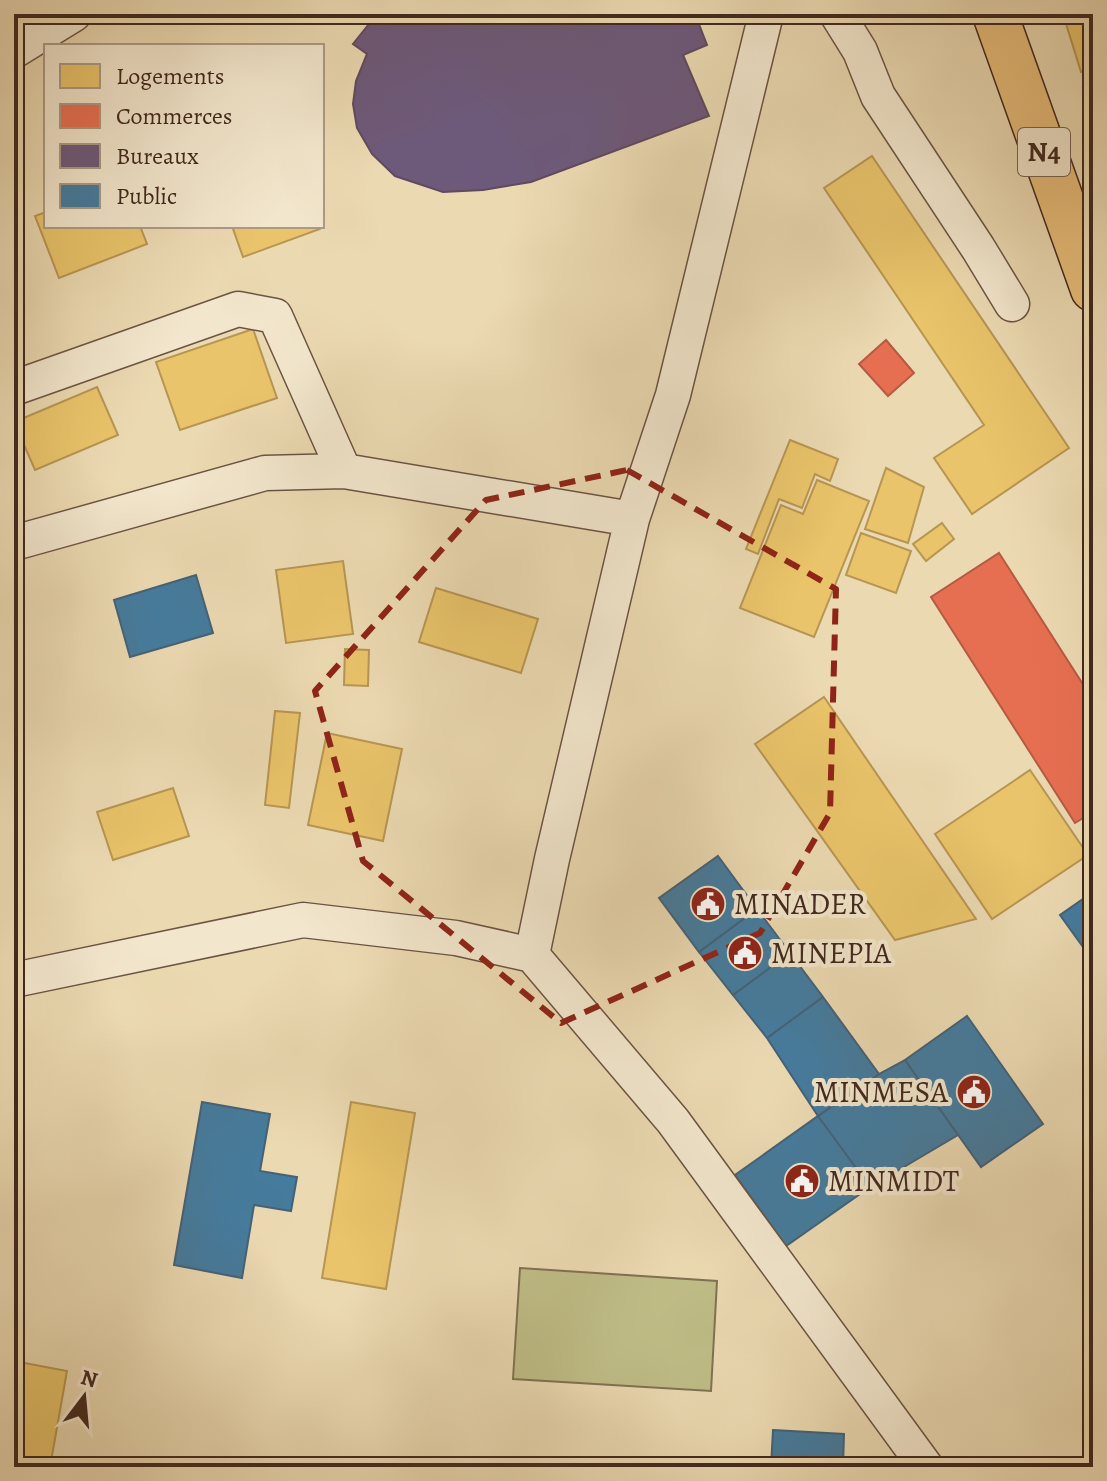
<svg xmlns="http://www.w3.org/2000/svg" width="1107" height="1481" font-family="Alegreya,serif">
	<rect width="100%" height="100%" fill="#ebd9b1"/>
	<filter id="stains"><feTurbulence type="fractalNoise" baseFrequency=".0025" numOctaves="4"/><feColorMatrix values="0 0 0 0 .2 0 0 0 0 .09 0 0 0 0 .02 0 0 0 .5 -.17"/></filter>
	<radialGradient id="worn" r=".72"><stop offset=".6" stop-color="#630" stop-opacity="0"/><stop offset="1" stop-color="#630" stop-opacity=".3"/></radialGradient>
	<!-- green -->
	<path fill="#bfbd87" stroke="#807252" stroke-width="2" d="M520,1268l197,13 -6,110 -198,-12z"/>
	<!-- homes -->
	<path fill="#e9c46a" stroke="#b79553" stroke-width="2" d="M1063,14h30v54l-12,4z
		M872,156l197,292 -97,66 -38,-56 50,-33 -160,-237z
		M46,212v14h94l7,18 -88,34 -24,-62z
		M232,226h87l1,3 -77,28z
		M253,329l24,69 -97,32 -24,-68z
		M97,387l21,48 -83,35 -21,-48z
		M790,440l48,19 -8,22 -15,-7 -13,34 -23,-9 -21,55 -12,-5z
		M886,468l38,19 -16,56 -43,-14z
		M817,480l52,21 -55,136 -74,-29 41,-103 22,9z
		M942,523l12,16 -28,22 -13,-17z
		M861,533l50,18 -15,42 -50,-18z
		M343,561l10,73 -67,9 -10,-73z
		M436,588l102,31 -17,54 -102,-31z
		M345,649l24,1 -1,36 -24,-1z
		M824,697l152,222 -81,21 -140,-196z
		M275,711l25,2 -11,95 -24,-3z
		M327,733l75,16 -19,92 -75,-16z
		M1030,770l58,85 -96,64 -57,-85z
		M173,788l16,48 -76,24 -16,-48z
		M351,1102l64,11 -29,176 -64,-11z
		M14,1361l53,10 -17,96h-36z"/>
	<!-- shops -->
	<path fill="#e76f51" stroke="#b65a42" stroke-width="2" d="M1093,85v31l-10,-28z
		M886,340l28,33 -26,23 -29,-32z
		M999,553l94,147v112l-18,11 -144,-226z"/>
	<!-- offices -->
	<path fill="#6d597a" stroke="#604a5e" stroke-width="2" d="M377,14h318l12,31 -24,10 26,61 -178,66 -48,8 -40,2 -48,-16 -23,-22 -15,-26 -4,-24 3,-23 11,-27 -14,-10z"/>
	<!-- public -->
	<path fill="#457b9d" stroke="#446277" stroke-width="2" d="M196,575l17,58 -83,24 -16,-57z
		M718,856l39,53 -58,43 -40,-54z
		M1093,892v69l-33,-46z
		M757,909l33,44 -57,42 -34,-43z
		M790,953l33,44 -56,41 -34,-43z
		M823,997l56,77 -61,42 -51,-78z
		M967,1016l76,108 -62,43 -76,-107z
		M905,1060l53,75 -88,52 -52,-71 61,-42z
		M202,1102l68,12 -10,57 37,6 -6,34 -37,-6 -12,73 -68,-13z
		M818,1116l52,71 -84,59 -51,-71z
		M773,1430l71,4 -1,33h-72z"/>
	<g fill="none" stroke-linecap="round" stroke-linejoin="round">
		<defs>
			<path id="minor" d="M837,14l23,37 18,45 100,152 34,56
				M14,51l60,-37
				M14,388l224,-79 37,7 69,155
				M14,543l251,-70 79,-2 288,48
				M532,955l20,-96 80,-340 41,-124 93,-381
				M14,980l289,-60 153,18 76,17 141,166 253,346"/>
			<path id="trunk" d="M995,14l98,275"/>
		</defs>
		<!-- minor casing -->
		<use href="#minor" stroke="#6c5443" stroke-width="37"/>
		<!-- trunk casing -->
		<use href="#trunk" stroke="#42281e" stroke-width="47"/>
		<!-- minor -->
		<use href="#minor" stroke="#f2e6cc" stroke-width="34"/>
		<!-- trunk -->
		<use href="#trunk" stroke="#e6bc78" stroke-width="44"/>
	</g>
	<!-- marked area -->
	<path fill="none" stroke="#8f2418" stroke-width="6" stroke-dasharray="16 10" stroke-linejoin="round" d="M627,470l209,119 -6,224 -70,120 -199,90 -198,-162 -48,-170 171,-191z"/>
	<!-- icons -->
	<defs>
		<symbol id="civic-disc" viewBox="-11 -11 22 22"><circle r="9.5" fill="#8f2418" stroke="#f2e6cc"/><path d="M-.6-6.5H3V-4.5H.6V-3L4-1V1h2V6H-6V1h2V-1L-.6-3ZM-1.2 2.5V6h2.4V2.5Z" fill="#fff"/></symbol>
	</defs>
	<g fill-rule="evenodd">
		<use href="#civic-disc" x="688" y="884" width="40" height="40"/>
		<use href="#civic-disc" x="725" y="933" width="40" height="40"/>
		<use href="#civic-disc" x="954" y="1072" width="40" height="40"/>
		<use href="#civic-disc" x="782" y="1161" width="40" height="40"/>
	</g>
	<g text-anchor="middle" dominant-baseline="central" stroke-width="8" stroke-linejoin="round" paint-order="stroke">
		<!-- shield labels -->
		<rect fill="#f2e6cc" stroke="#776152" stroke-width="2" x="1018" y="128" width="52" height="48" rx="6"/>
		<g font-size="28" font-weight="bold" fill="#42281e">
			<text x="1044" y="152">N4</text>
		</g>
		<!-- poi labels -->
		<g font-size="30" fill="#42281e" stroke="#f2e6cc" text-anchor="start">
			<text x="734" y="904">MINADER</text>
			<text x="771" y="953">MINEPIA</text>
			<text x="948" y="1092" text-anchor="end">MINMESA</text>
			<text x="828" y="1181">MINMIDT</text>
		</g>
	</g>
	<!-- margin -->
	<rect width="1107" height="1481" fill="none" stroke="#ebd9b1" stroke-width="48"/>
	<rect x="16" y="16" width="1075" height="1449" fill="none" stroke="#42281e" stroke-width="4"/>
	<rect x="24" y="24" width="1059" height="1433" fill="none" stroke="#42281e" stroke-width="2"/>
	<!-- legend -->
	<rect x="44" y="44" width="280" height="184" fill="#f2e6cc" stroke="#ac9a86" stroke-width="2"/>
	<rect x="60" y="64" width="40" height="24" fill="#e9c46a" stroke="#ac9a86" stroke-width="2"/>
	<text x="116" y="84" font-size="24" fill="#42281e">Logements</text>
	<rect x="60" y="104" width="40" height="24" fill="#e76f51" stroke="#ac9a86" stroke-width="2"/>
	<text x="116" y="124" font-size="24" fill="#42281e">Commerces</text>
	<rect x="60" y="144" width="40" height="24" fill="#6d597a" stroke="#ac9a86" stroke-width="2"/>
	<text x="116" y="164" font-size="24" fill="#42281e">Bureaux</text>
	<rect x="60" y="184" width="40" height="24" fill="#457b9d" stroke="#ac9a86" stroke-width="2"/>
	<text x="116" y="204" font-size="24" fill="#42281e">Public</text>
	<!-- north arrow -->
	<g transform="translate(84 1397) rotate(16)" stroke="#f2e6cc" stroke-width="6" paint-order="stroke">
	<path d="M0-6L14 30L0 20L-14 30Z" fill="#42281e"/>
	<text y="-12" font-size="22" font-weight="bold" text-anchor="middle" fill="#42281e">N</text>
	</g>
	<rect width="100%" height="100%" filter="url(#stains)"/>
	<rect width="100%" height="100%" fill="url(#worn)"/>
</svg>
